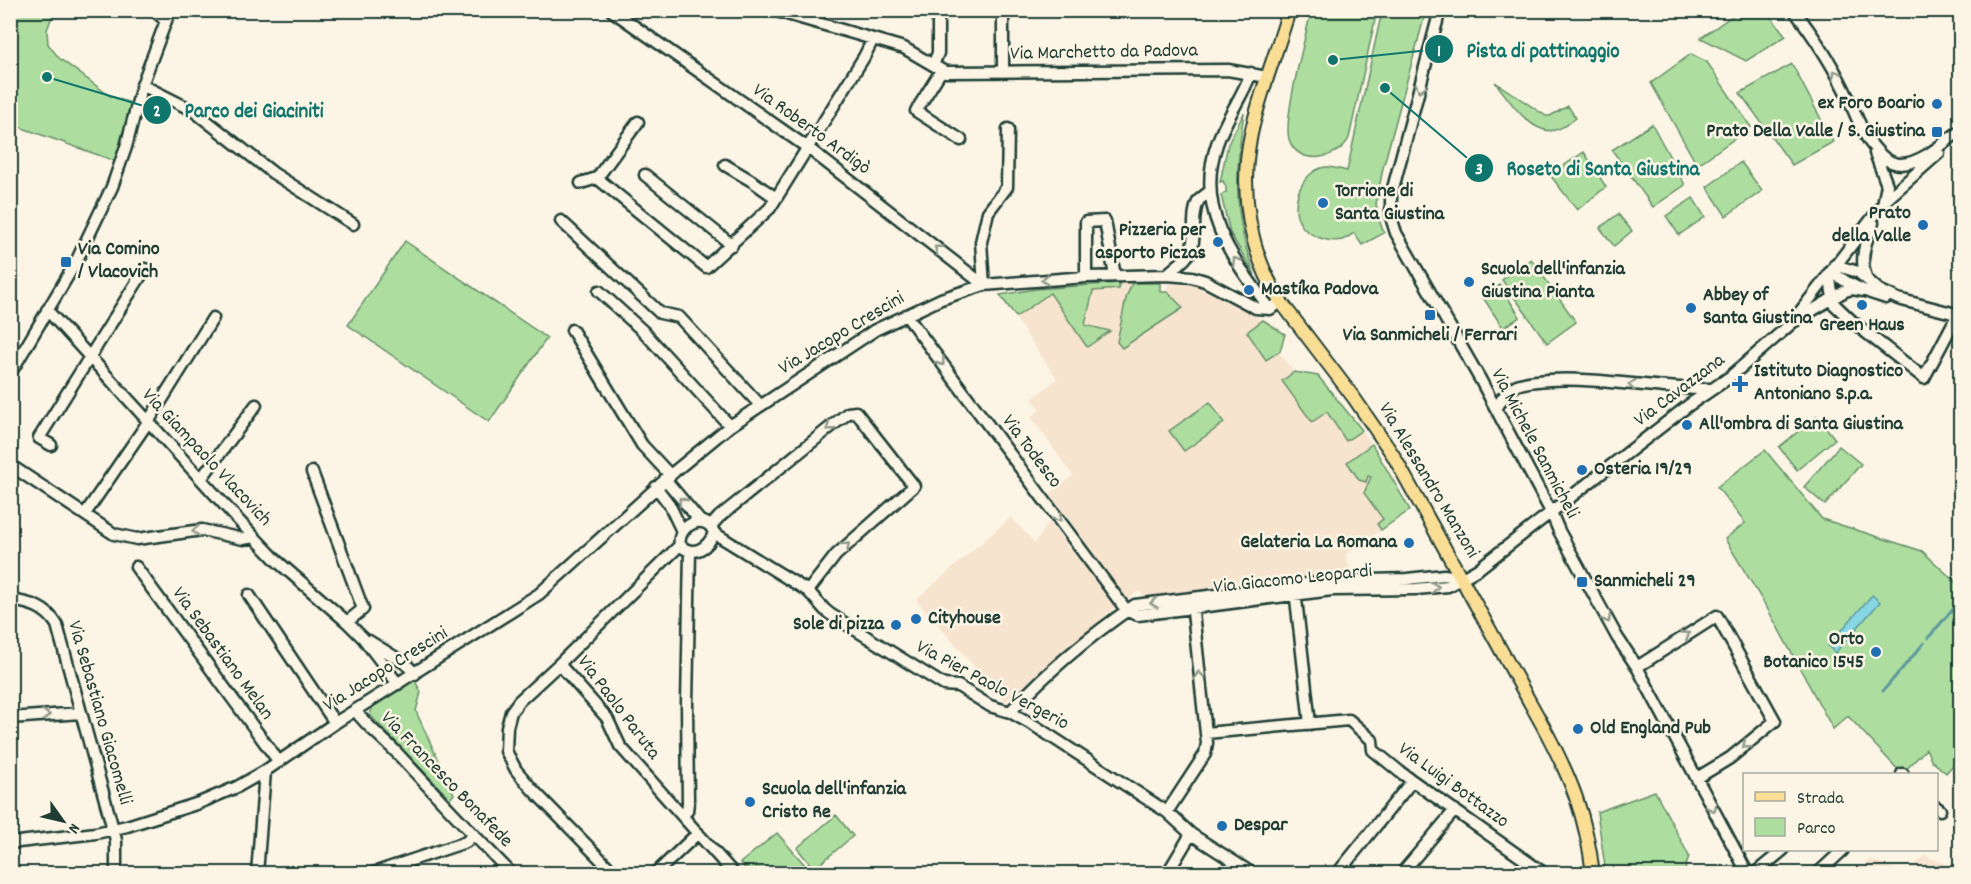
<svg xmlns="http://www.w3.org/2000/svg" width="1971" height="884" font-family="Dekko,sans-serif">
	<rect width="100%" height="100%" fill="#fcf5e5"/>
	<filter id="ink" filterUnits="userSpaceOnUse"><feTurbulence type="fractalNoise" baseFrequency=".0167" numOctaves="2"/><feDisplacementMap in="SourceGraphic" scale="12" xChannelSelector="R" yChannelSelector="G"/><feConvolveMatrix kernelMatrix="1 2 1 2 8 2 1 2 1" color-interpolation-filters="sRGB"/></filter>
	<g filter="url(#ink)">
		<!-- built -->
		<path fill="#f7e4cf" d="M1119,283h41v9l8,-1 1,-8 27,3 49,24 40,24 -5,19 15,20 23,3 42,50 26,40 24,44 -65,45 7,17 -101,9 -106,17 -6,-7 -12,8 -77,-105 23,-18 -42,-59 9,-8 -8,-10 25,-20 -57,-83 36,-7z
			M1011,517l24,26 14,-22 66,86 -110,95 -89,-102z
			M1925,856l35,13v4h-102l12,-14 27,11 4,-1 6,2z"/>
		<!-- green -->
		<path fill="#adde9f" stroke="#668e6a" stroke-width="1.5" d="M11,10l43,1 -7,19 1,14 11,14 51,38 21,7 -16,58 -104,-37z
			M1311,11h66l-28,127c-10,22 -52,29 -60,1 -6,-21 17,-103 22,-128z
			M1382,11h44l-43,157 -7,36 3,16 5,13 -22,12 -8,-12c-3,2 -8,6 -12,7 -13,3 -35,-4 -42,-17 -11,-19 2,-52 25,-56 7,-1 15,3 22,4z
			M1739,11h27l20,25 -40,25 -45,-23z
			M1691,54l16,8 44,65 -54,38 -46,-82z
			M1792,64l41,78 -41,23 -52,-72z
			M1495,82l51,34h4l18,-10 8,12c-6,5 -13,10 -21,12 -24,6 -47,-32 -60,-48z
			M1244,113c-9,58 -11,106 11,162l-25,-42 -9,-38 5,-3v-5l-3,-6 -3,1 8,-38z
			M1652,124l33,61 -32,22 -41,-57z
			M1584,152l22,35 -29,23 -27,-35z
			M1741,162l21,29 -36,25 -19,-29z
			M1693,198l12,19 -26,18 -13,-19z
			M1618,214l14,17 -18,15 -14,-18z
			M405,241l142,97 -58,84 -141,-97z
			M1531,259l45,63 -29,21 -45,-63z
			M1119,283v6l-26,2 -8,34 25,6 -23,16 -37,-54 -34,24 -16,-22 36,-6z
			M1132,283h28v9h8l15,16 -61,40 -5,-6 9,-44z
			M1500,285l20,32 -17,11 -21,-32z
			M1263,320l22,14 -5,17 -14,9 -19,-28z
			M1294,372l24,4 44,54 -16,11 -19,-29 -15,10 -30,-41z
			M1210,402l14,21 -40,28 -15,-20z
			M1817,416l18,23 -38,31 -18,-23z
			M1372,444l38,66 -29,20 -4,-6 6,-5 -19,-26 7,-16 -3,-1 -2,6 -7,-2 -12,-18z
			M1839,446l22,18 -36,41 -21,-18z
			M1765,450l57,69 100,32 38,35v185l-7,-6 -7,8 -14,-12 -6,-12 -24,25 -54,-58 -15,13 -66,-121 -42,-69 20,-16 -28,-36z
			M414,679l7,13 -5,19 2,5 36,78 -4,5 -80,-84 3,-9z
			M1655,791l34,65 -5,17h-78l-9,-61z
			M836,815l17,21 -39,33 -17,-21z
			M777,833l35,40h-62l-10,-10z"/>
		<!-- water -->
		<path fill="#87d6e4" stroke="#5d999e" stroke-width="1.5" d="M1872,595l8,7 -45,51 -7,-7z"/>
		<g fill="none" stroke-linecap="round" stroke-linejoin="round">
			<!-- stream -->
			<path stroke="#5d999e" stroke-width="3" d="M1928,638l32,-37
				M1883,691l41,-48"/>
			<defs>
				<path id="minor" d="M154,10l12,11
					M611,10l197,138 176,137
					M773,10l131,38 41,24 283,-2 39,7
					M1440,10l-49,186v21l5,16 84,146 71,133 8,19 58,106 20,30 111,207
					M1794,10c19,25 36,50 49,77 10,19 16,41 29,58 8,10 16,19 29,19 22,-1 43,-22 59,-33
					M933,65l5,-12v-43
					M941,71l-25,40 45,29
					M1003,72v-62
					M1251,73c-9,25 -26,46 -34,71 -23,66 16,115 53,165
					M142,85l52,26 79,62 80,51
					M638,122l-41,56 109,89 64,-59 94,-151 9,-18
					M1875,153l12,32 -3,15
					M725,165l27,16 24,17
					M645,175l87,70
					M581,183l16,-5
					M561,221l99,92 19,4 81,88
					M1835,265l23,7 21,18 19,9 62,16
					M1835,265l1,10c15,11 32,18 50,23
					M1829,273l5,31 20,19 70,55 34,-64
					M1167,275c8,-9 21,-15 25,-28 4,-14 -1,-34 7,-47 3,-3 8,-6 11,-9
					M1086,277v-55l19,-1 10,55
					M1866,277c-7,-18 0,-37 7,-54
					M984,285l-3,-43 7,-30 19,-25 1,-58
					M599,291l45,41 86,94
					M47,310l193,212 37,39 70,61 16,16 35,46
					M906,315l221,296
					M1796,317l91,-118 52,-46
					M572,330l70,115 28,30
					M10,374l66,-112 36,-75 14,-40 16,-62 28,-75
					M1496,409c5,-9 11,-19 21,-24 10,-4 22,-4 32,-5 54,-3 108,10 162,9
					M51,445l-12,-7 106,-169
					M10,465l104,69 23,5 65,-9 41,9 11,-2
					M312,472l51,137 -16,13
					M201,479l55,-74
					M665,479l35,42
					M656,487l13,17 13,27
					M85,514l63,-92 65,-104
					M711,526l8,-9 129,-104 8,-1 58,74 -78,69 -28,36
					M714,533c-6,15 -21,25 -34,12 -4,-20 27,-34 34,-12l94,58 17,19 5,4 114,71 14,1 32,20 20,6 25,14 132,86 24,22 62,40
					M680,545l-121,119 48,54 13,28 114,128
					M136,567l143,195
					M1295,590l15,134
					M249,595l86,128
					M10,600c21,3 36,7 47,25l56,204 3,11v34
					M1127,611l11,4 194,-25 84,-1 32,-3 30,-17 211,-164 41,-28 63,-55 52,-31 7,-2 12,2
					M369,641l37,23 9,10
					M559,664l-40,37 -8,11 -4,15 -1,24 10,19 16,19 83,85
					M1637,667l80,-51 58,105 -45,37 -33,20
					M355,710c12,17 28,28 42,43 38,41 76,82 115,121
					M1010,712c37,-40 81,-77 125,-107l196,-24 76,-2 37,-4 18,3
					M10,718l71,-5
					M1206,733l143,-13 23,20 1,10 27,22 145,102
					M1902,774h1
					M1936,807l4,3
					M1167,812l38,-58 2,-11 -15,-140
					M682,815l5,-4 1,-8 -1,-99 3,-153
					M10,843l86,-10 31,-7 72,-23 38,-16 28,-16 70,-48 204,-129 136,-123 55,-45 145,-96 66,-31 43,-14 102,-8 81,-2 25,2 13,4 51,27 14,1 11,-7
					M257,874l8,-103
					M370,874l96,-32 7,-7
					M655,874l43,-41
					M1167,874l24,-40
					M1337,874l75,-93
					M1401,874l54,-64
					M1754,874l29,-24
					M1817,874l26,-24"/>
				<path id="major" d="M1289,10c-12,42 -29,82 -38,124 -12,56 -2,119 30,168l73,96 39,57 150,271c28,52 43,89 50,148"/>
			</defs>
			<!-- minor casing -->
			<use href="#minor" stroke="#1f3d34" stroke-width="15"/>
			<!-- major casing -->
			<use href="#major" stroke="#1f3d34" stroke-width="16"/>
			<!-- minor -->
			<use href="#minor" stroke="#fcf5e5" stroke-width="10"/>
			<!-- major -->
			<use href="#major" stroke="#fbde96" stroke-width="12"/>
		</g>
		<!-- one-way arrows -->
		<defs><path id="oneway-chevron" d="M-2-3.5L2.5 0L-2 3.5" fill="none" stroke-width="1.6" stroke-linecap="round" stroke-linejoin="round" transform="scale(1.5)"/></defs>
		<g stroke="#8e998c">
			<use href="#oneway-chevron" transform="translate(1836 74) rotate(-120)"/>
			<use href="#oneway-chevron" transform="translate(1420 88) rotate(105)"/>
			<use href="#oneway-chevron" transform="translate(938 249) rotate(-142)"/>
			<use href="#oneway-chevron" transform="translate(1236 261) rotate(-123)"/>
			<use href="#oneway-chevron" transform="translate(1045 280) rotate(175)"/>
			<use href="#oneway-chevron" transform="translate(941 362) rotate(53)"/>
			<use href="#oneway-chevron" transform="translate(1632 385) rotate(-174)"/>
			<use href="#oneway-chevron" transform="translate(830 427) rotate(141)"/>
			<use href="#oneway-chevron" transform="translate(682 501) rotate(-127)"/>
			<use href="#oneway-chevron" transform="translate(1058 518) rotate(54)"/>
			<use href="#oneway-chevron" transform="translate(196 531) rotate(177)"/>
			<use href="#oneway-chevron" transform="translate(846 546) rotate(-42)"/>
			<use href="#oneway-chevron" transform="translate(1435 587) rotate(-6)"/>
			<use href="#oneway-chevron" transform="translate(1154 603) rotate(173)"/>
			<use href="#oneway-chevron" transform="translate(1607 619) rotate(61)"/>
			<use href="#oneway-chevron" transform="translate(1686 635) rotate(-33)"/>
			<use href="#oneway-chevron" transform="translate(1199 675) rotate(-97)"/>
			<use href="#oneway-chevron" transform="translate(46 715) rotate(-4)"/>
			<use href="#oneway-chevron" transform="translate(1746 745) rotate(141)"/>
			<use href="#oneway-chevron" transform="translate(1713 808) rotate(62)"/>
		</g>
	</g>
	<!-- markers -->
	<g fill="#1f6fb2" stroke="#fcf5e5" stroke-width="2">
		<circle cx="1937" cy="104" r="6"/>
		<rect x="1931" y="126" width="12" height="12" rx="3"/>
		<circle cx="1323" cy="203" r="6"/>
		<circle cx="1923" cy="225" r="6"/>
		<circle cx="1218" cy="242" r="6"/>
		<rect x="60" y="256" width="12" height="12" rx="3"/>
		<circle cx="1469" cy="282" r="6"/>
		<circle cx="1249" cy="290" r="6"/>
		<circle cx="1862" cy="305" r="6"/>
		<circle cx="1691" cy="308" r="6"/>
		<rect x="1424" y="309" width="12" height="12" rx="3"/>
		<path d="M1737 375h6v6h6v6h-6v6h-6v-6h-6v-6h6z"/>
		<circle cx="1687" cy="425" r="6"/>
		<circle cx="1582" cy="470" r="6"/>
		<circle cx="1409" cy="543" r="6"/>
		<rect x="1576" y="576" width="12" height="12" rx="3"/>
		<circle cx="916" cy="619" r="6"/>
		<circle cx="896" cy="625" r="6"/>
		<circle cx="1876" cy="652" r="6"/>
		<circle cx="1578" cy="729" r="6"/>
		<circle cx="750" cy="802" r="6"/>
		<circle cx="1222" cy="826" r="6"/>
	</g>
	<g text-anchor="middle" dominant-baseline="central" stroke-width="5" stroke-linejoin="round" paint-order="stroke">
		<!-- street labels -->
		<g font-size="20" fill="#1f3d34" stroke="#fcf5e5">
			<text transform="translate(1104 53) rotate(-1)">Via Marchetto da Padova</text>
			<text transform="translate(811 130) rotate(36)">Via Roberto Ardigò</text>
			<text transform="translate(842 334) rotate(-31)">Via Jacopo Crescini</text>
			<text transform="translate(1680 391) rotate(-37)">Via Cavazzana</text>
			<text transform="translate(1534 444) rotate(62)">Via Michele Sanmicheli</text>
			<text transform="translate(1031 452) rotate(53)">Via Todesco</text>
			<text transform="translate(206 458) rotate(47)">Via Giampaolo Vlacovich</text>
			<text transform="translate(1428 481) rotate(59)">Via Alessandro Manzoni</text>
			<text transform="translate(1293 580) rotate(-6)">Via Giacomo Leopardi</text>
			<text transform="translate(222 654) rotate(54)">Via Sebastiano Melan</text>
			<text transform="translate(386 670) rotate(-32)">Via Jacopo Crescini</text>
			<text transform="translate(992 686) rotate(28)">Via Pier Paolo Vergerio</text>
			<text transform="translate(618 708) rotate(53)">Via Paolo Paruta</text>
			<text transform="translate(99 713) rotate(74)">Via Sebastiano Giacomelli</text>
			<text transform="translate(446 780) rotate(46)">Via Francesco Bonafede</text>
			<text transform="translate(1453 786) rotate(36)">Via Luigi Bottazzo</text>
		</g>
		<!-- poi labels -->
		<g font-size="20" font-weight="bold" fill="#1f3d34" stroke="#fcf5e5" text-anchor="start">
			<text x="1925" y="104" text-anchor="end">ex Foro Boario</text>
			<text x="1925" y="132" text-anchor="end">Prato Della Valle / S. Giustina</text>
			<text x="1335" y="192">Torrione di<tspan x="1335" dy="23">Santa Giustina</tspan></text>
			<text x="1911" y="214" text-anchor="end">Prato<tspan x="1911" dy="23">della Valle</tspan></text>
			<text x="1206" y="231" text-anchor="end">Pizzeria per<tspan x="1206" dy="23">asporto Piczas</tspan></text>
			<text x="78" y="250">Via Comino<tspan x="78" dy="23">/ Vlacovich</tspan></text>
			<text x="1481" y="270">Scuola dell'infanzia<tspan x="1481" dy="23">Giustina Pianta</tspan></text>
			<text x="1261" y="290">Mastíka Padova</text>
			<text x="1703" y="296">Abbey of<tspan x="1703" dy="23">Santa Giustina</tspan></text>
			<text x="1862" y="326" text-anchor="middle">Green Haus</text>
			<text x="1430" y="336" text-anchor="middle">Via Sanmicheli / Ferrari</text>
			<text x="1754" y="372">Istituto Diagnostico<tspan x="1754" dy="23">Antoniano S.p.a.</tspan></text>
			<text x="1699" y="425">All'ombra di Santa Giustina</text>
			<text x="1594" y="470">Osteria 19/29</text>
			<text x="1397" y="543" text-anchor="end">Gelateria La Romana</text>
			<text x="1594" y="582">Sanmicheli 29</text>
			<text x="928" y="619">Cityhouse</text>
			<text x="884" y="625" text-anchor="end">Sole di pizza</text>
			<text x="1864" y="640" text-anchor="end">Orto<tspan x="1864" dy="23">Botanico 1545</tspan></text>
			<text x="1590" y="729">Old England Pub</text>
			<text x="762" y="790">Scuola dell'infanzia<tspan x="762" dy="23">Cristo Re</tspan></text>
			<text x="1234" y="826">Despar</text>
		</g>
	</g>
	<!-- callouts -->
	<path fill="none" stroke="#0f766e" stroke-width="2" d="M1333 60L1439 49M47 77L157 110M1385 88L1479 168"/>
	<g fill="#0f766e" stroke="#fcf5e5" stroke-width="2">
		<circle cx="1333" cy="60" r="6"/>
		<circle cx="47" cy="77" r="6"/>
		<circle cx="1385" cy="88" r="6"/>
		<circle cx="1439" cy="49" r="15"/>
		<circle cx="157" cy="110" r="15"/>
		<circle cx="1479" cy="168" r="15"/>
	</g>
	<g font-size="18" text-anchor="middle" font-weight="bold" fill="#fff">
		<text x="1439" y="56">1</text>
		<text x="157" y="116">2</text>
		<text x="1479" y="174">3</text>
	</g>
	<g font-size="21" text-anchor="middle" font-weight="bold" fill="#0f766e" stroke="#fcf5e5" stroke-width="5" stroke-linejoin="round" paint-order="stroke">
		<text x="1543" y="57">Pista di pattinaggio</text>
		<text x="254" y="117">Parco dei Giaciniti</text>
		<text x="1603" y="175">Roseto di Santa Giustina</text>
	</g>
	<!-- margin -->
	<rect width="1971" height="884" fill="none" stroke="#fcf5e5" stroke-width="36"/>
	<rect x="18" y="18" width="1935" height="848" fill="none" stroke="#1f3d34" stroke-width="2" filter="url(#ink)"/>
	<!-- legend -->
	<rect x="1743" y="773" width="195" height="78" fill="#fcf5e5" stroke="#a4ab9e" stroke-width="1.5"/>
	<rect x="1755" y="792" width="30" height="9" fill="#fbde96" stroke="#a4ab9e" stroke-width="1.5"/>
	<text x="1797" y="803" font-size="18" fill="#1f3d34">Strada</text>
	<rect x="1755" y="818" width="30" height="18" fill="#adde9f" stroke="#a4ab9e" stroke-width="1.5"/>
	<text x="1797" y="833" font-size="18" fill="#1f3d34">Parco</text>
	<!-- north arrow -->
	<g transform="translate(63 821) rotate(124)" stroke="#fcf5e5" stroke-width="4.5" paint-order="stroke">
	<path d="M0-4.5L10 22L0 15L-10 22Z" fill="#1f3d34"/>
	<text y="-9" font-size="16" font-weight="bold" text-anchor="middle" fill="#1f3d34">N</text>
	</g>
</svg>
